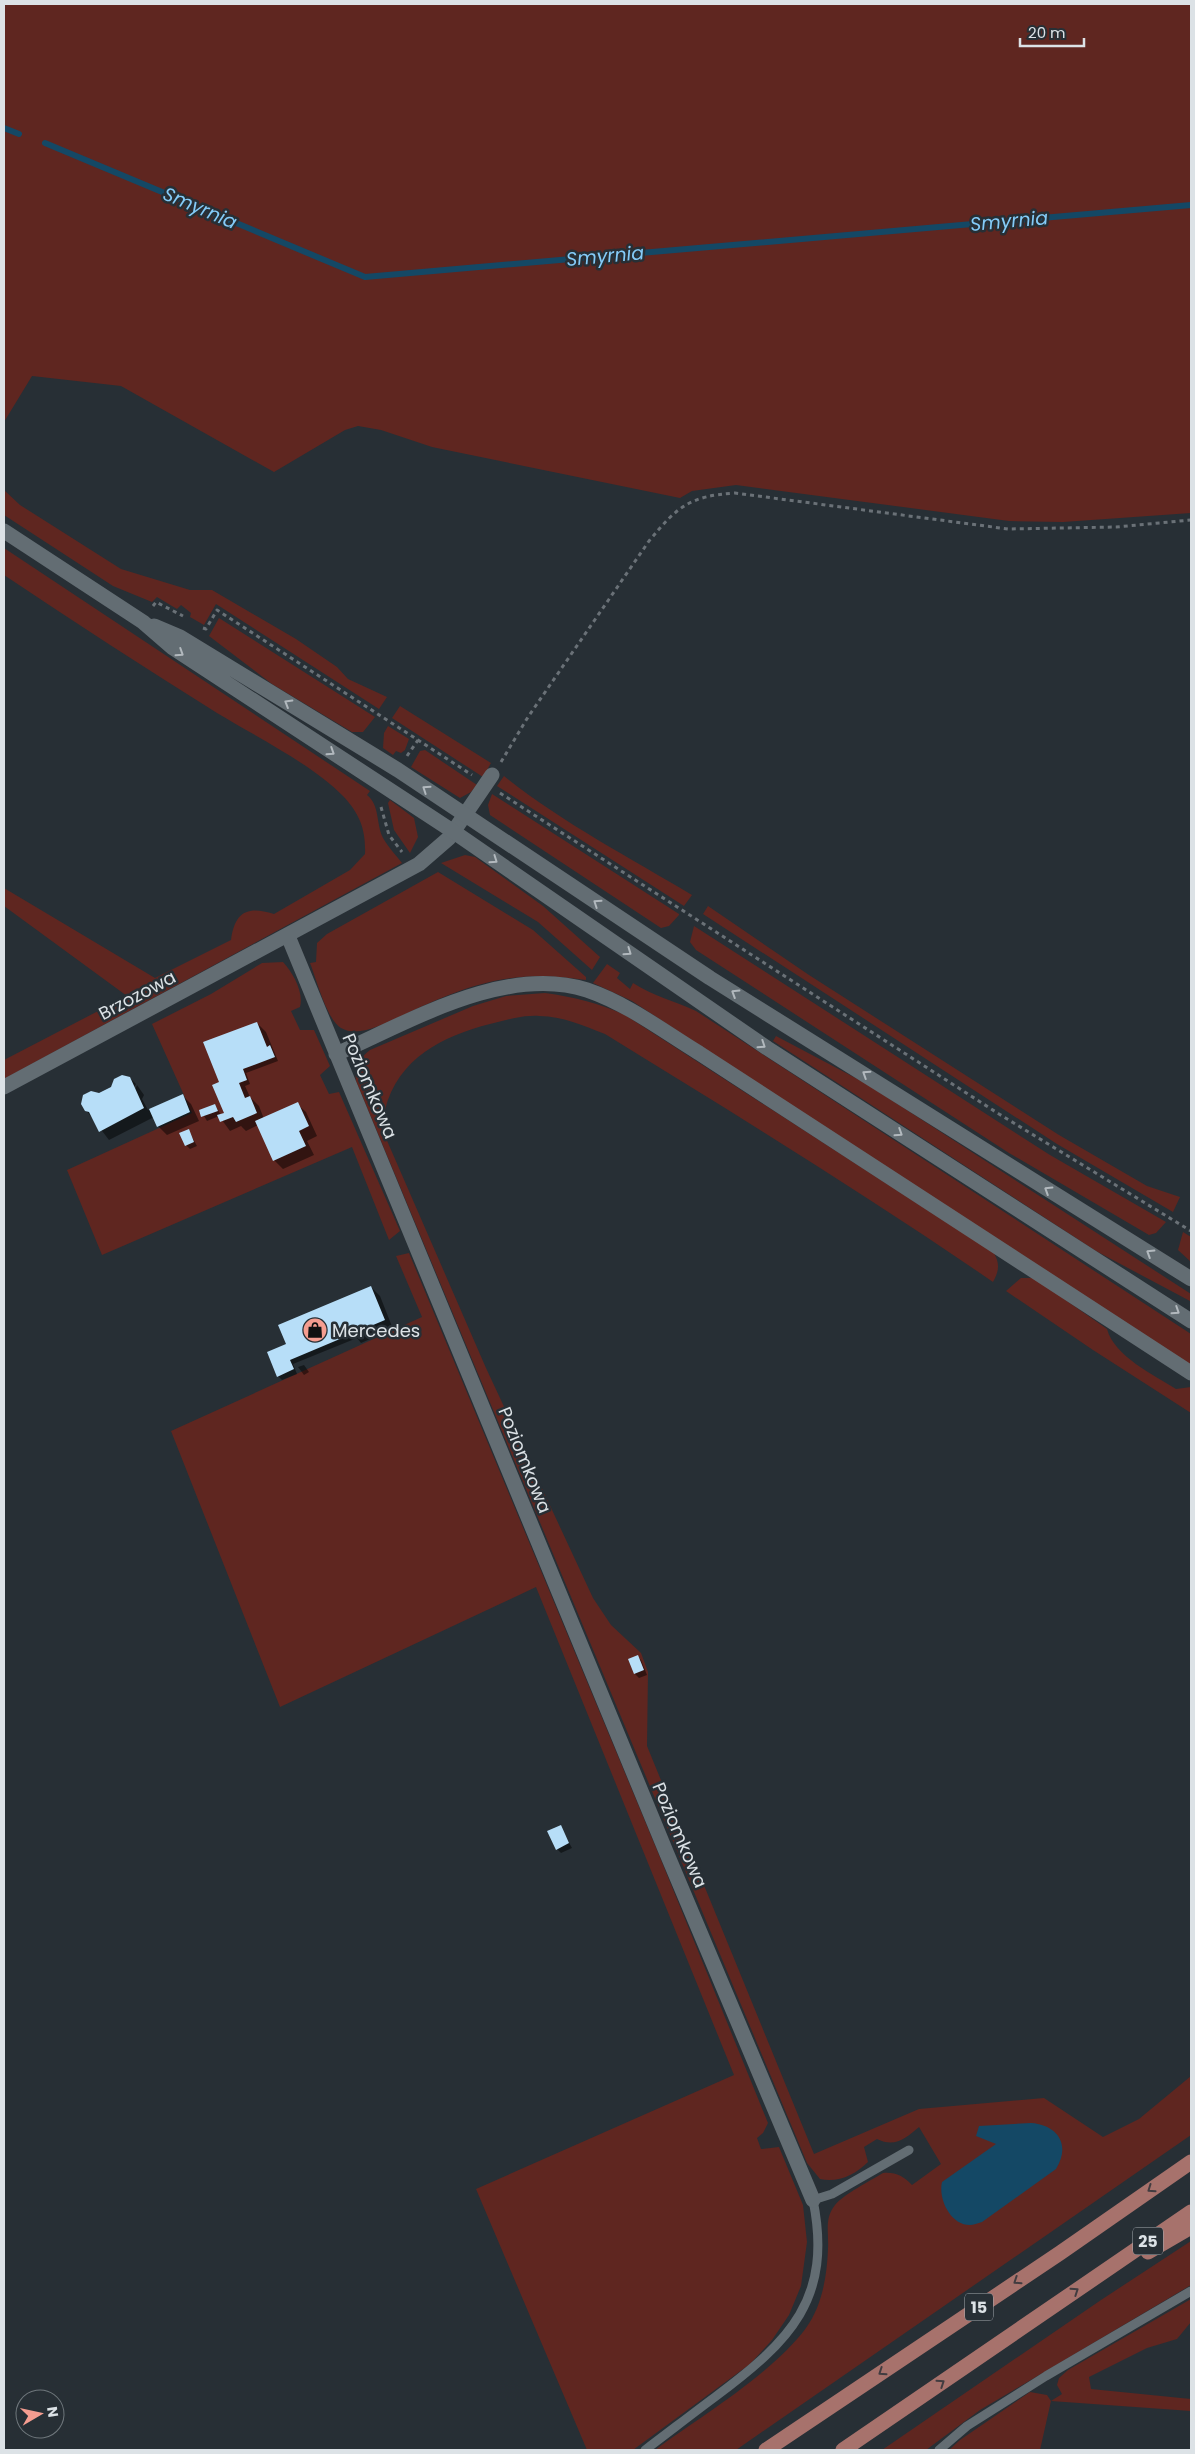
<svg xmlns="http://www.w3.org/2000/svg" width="1195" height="2454" font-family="Poppins,sans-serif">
	<rect width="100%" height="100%" fill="#272f35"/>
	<!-- green -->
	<path fill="#5f2620" d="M4,4h1187v509l-128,9 -54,-1 -273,-36 -44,6 -12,7 -248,-51 -51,-17 -23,-4 -13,4 -71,42 -153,-86 -89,-10 -28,46z
		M4,490l16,15 101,64 69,21h22l84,49 41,28 11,12 39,18 -8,12 -163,-105 -12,21 -14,-8 1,-4 -10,-8 -4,4 -20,-12 -5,5 -39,-16 -109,-71z
		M4,548l366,243 -3,4c13,10 9,29 16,43 5,9 13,17 19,25l-398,216v-19l123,-64 -123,-90v-18l151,90 76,-38c4,-29 17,-34 43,-26l76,-44 15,-16c1,-24 -5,-40 -22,-58 -30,-31 -88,-60 -126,-83 -72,-45 -143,-91 -213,-138z
		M219,618l156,99 -12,15h-11l-80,-48 -63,-48z
		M400,706l91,57 -8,14 -91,-59z
		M388,726l21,13 -4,11 -4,3 -5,-2 -3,4 -10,-7 1,-15z
		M425,750l52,35 -6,7 -11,6 -49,-31 9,-16z
		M504,776c57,46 125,81 188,119l-8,11 -187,-120z
		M492,794l187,120v1l-10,11 -8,2 -171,-113 -2,-10z
		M390,800l24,18 4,19 -8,16 -16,-23 -6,-27z
		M465,855l10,2 68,49 57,51 -8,13 -54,-48 -97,-59z
		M438,872l95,58 53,47v3c-76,-12 -120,5 -187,37 -16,7 -41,21 -58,11 -14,-8 -25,-50 -31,-65l6,-1 1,-19 10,-9z
		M708,906l101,69 250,160 88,51 33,11 -7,15 -116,-68 -354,-230z
		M694,926l356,229 116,67 -10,11 -7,2 -140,-82 -313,-203 -6,-8z
		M283,962c10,11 21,30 17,45l-9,4 9,19h14l16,36 -10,9 9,19 10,-2 61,139 -11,9 -37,-93 -250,108 -35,-85 125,-57 -40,-89 59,-30 51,-31z
		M607,964l13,9 -3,5 13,11 3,-6c20,13 42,18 63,28l495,323v34l-559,-367 -39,-18z
		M545,993c29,4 53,10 80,22l369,238c6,11 5,18 -1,29 -126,-87 -258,-168 -388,-248 -21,-8 -43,-18 -66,-18 -16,-1 -33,4 -49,8 -47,12 -92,34 -105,86 -2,8 0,18 0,26l101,232 107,230 18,27 30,28 7,19 -1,74 167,408 105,-45 125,-11 59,39 36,-18 52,-43v59l-455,315h-81c45,-33 118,-77 151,-122 16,-22 21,-52 22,-79 1,-17 -4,-30 7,-44 9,-11 35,-24 48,-32 13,-1 20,3 29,12l29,-21 -22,-37c-13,11 -24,21 -42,12l-13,8 4,15c-13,13 -30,21 -48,17l-13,-16 -451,-1082c-2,-15 3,-22 14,-31l103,-44 33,-10z
		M776,1036l89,47 326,211 -1,7 -94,-50 -323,-210z
		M1183,1232l8,5v25l-13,-12z
		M409,1253l250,602 109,268 -5,10 -6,5 4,11 18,-2 24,58 4,37 -6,44 -12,29 -17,25 -22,24 -117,86h-46l-111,-261 258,-114 -198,-488 -256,120 -109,-276 251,-114 -26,-61z
		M1021,1278h13l73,51c7,27 47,46 69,60l15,-2v26l-98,-63 -87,-59z
		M1191,2241v44l-211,125 -54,40h-44l219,-150z
		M1191,2299v23l-14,17 -30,9 -58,29 2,12 100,10v12l-140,-10 -11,49h-91l11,-10 70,-48 17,3 4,6 11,-7 -5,-9 2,-7 9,-8z"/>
	<!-- water -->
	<path fill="#144865" d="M1031,2123c27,2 40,22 25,46l-74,53c-4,1 -9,3 -12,3 -20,0 -32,-27 -28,-43l54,-38 -20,-8 3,-10z"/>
	<!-- shadow -->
	<path fill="#0007" d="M257,1023l9,9 12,29 -32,12 4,11 -5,2 5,11 9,9 5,13 33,-15 9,8 11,24 -10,5 7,14 -31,14 -9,-9 -16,-35 -12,6 -5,-5 -11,5 -11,-15 -12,5 -6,-10 14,-6 6,10 4,-2 -4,-30z
		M130,1078l6,6 -6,10 3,1 4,-10 7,10 -2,4 6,11 34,-15 9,9 8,17 -32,14 -9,-9 -4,-9 -45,23 -23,-30 14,-15z
		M188,1130l9,16 -7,3 -4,-4z
		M371,1287l9,9 13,33 -32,14 -4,-5 -64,26 4,10 -15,6 -4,-4 10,-32z
		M304,1365l5,7 -5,3 -6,-8z
		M637,1656l4,4 6,15 -8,3 -4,-4z
		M560,1827l12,21 -11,5 -4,-4z"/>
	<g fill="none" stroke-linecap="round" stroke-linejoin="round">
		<!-- stream -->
		<path stroke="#144865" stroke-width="6" d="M4,128l15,6
			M45,143l320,134 826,-72"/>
	</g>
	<!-- building -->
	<path fill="#b7def8" d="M257,1022l10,25 3,-2 5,12 -32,12 4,11 -8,3 6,15 5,-2 7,17 -21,9 -3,-5 -13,5 -3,-7 7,-2 -12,-28 7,-3 -16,-40z
		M122,1075l8,2 14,31 -45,24 -10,-20 -4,-1 -4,-7 2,-9 8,-4 8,2 12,-6 3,-8z
		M183,1094l7,18 -33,15 -8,-18z
		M298,1102l11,24 -10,5 7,15 -33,15 -18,-40z
		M215,1104l3,7 -17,6 -2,-7z
		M189,1129l5,13 -9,4 -6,-13z
		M371,1286l14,34 -95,40 4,9 -17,8 -10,-25 19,-8 -8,-19z
		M638,1655l6,15 -10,4 -6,-15z
		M561,1825l8,18 -13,7 -9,-19z"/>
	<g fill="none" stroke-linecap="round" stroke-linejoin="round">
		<!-- path -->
		<path stroke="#6a7177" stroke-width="3" stroke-dasharray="4 4" stroke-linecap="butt" d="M153,606l3,-4 27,14
			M203,628l3,1 11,-19 255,165
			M407,756l11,-16
			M501,762l27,-45 121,-176c28,-34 40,-45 86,-48l273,36 108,-2 75,-7
			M500,793l499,321 192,117
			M381,807l8,28 13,17"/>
		<!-- service -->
		<path stroke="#636d73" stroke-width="9" d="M645,2450c24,-18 47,-36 70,-53 75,-56 118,-98 98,-197l19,-6 77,-44
			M939,2450l28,-24 79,-50 145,-85"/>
		<!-- minor -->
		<path stroke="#636d73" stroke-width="15" d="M288,936l379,918 146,346
			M336,1054c73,-32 169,-90 251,-64 41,14 76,41 112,63l492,320
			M4,1087l415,-223 30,-26 43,-63"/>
		<!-- secondary -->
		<path stroke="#636d73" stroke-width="15" d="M4,531l139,91 30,26 281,184 313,216 424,273
			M154,626l26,11 218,133 312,208 481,301"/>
		<!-- primary -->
		<path stroke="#a7726c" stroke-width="15" d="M1148,2252l43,-25
			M766,2450l294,-197 131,-91
			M843,2450l348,-238"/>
	</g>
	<!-- one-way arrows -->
	<defs><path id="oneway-chevron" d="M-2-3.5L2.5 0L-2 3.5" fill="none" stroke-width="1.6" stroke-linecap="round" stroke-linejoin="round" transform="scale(1.25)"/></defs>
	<g stroke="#b2b9be">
		<use href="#oneway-chevron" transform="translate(180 653) rotate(33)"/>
		<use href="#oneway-chevron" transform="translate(288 703) rotate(-149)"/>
		<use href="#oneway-chevron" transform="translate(331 752) rotate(33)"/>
		<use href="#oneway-chevron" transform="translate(426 789) rotate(-146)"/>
		<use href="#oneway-chevron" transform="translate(494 860) rotate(35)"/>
		<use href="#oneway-chevron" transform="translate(597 903) rotate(-146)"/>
		<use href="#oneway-chevron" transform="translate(628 952) rotate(35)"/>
		<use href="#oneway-chevron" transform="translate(735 993) rotate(-148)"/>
		<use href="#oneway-chevron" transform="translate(762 1045) rotate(34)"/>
		<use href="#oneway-chevron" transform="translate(866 1074) rotate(-147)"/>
		<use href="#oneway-chevron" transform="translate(899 1133) rotate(33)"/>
		<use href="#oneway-chevron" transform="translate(1048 1190) rotate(-148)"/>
		<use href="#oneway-chevron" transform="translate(1150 1253) rotate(-148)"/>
		<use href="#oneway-chevron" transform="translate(1176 1311) rotate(33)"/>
	</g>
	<g stroke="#413c40">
		<use href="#oneway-chevron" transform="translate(1151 2189) rotate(145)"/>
		<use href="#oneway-chevron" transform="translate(1017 2281) rotate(146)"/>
		<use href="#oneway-chevron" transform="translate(1075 2291) rotate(-34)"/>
		<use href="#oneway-chevron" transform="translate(882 2372) rotate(146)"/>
		<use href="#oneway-chevron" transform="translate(941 2383) rotate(-34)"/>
	</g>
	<!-- icons -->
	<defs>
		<symbol id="shop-disc" viewBox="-11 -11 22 22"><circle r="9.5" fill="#f59d90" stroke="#272f35"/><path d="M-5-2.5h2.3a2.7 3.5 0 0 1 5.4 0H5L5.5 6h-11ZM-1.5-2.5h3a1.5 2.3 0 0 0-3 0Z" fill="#111"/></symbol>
	</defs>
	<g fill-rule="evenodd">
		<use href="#shop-disc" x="301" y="1316" width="28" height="28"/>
	</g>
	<g text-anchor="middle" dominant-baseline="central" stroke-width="5" stroke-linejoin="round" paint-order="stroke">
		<!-- shield labels -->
		<g fill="#272f35" stroke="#a6acb1" stroke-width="1">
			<rect x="1133" y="2227.5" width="30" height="27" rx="4"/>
			<rect x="965" y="2293.5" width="28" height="27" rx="4"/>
		</g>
		<g font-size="16" font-weight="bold" fill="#dce2e6">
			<text x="1148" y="2241">25</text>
			<text x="979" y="2307">15</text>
		</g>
		<!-- street labels -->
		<g font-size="18" fill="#dce2e6" stroke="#272f35">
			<text transform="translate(137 995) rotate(-28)">Brzozowa</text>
			<text transform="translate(370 1086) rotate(67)">Poziomkowa</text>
			<text transform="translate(525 1460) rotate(68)">Poziomkowa</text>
			<text transform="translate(680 1835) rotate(67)">Poziomkowa</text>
		</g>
		<!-- poi labels -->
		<g font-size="18" fill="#dce2e6" stroke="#272f35" text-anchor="start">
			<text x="332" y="1330">Mercedes</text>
		</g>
		<!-- water labels -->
		<g font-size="19" font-style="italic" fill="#84cbf8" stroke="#272f35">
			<text transform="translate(200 208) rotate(23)">Smyrnia</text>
			<text transform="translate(1009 221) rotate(-5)">Smyrnia</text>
			<text transform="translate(605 256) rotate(-5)">Smyrnia</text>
		</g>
	</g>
	<!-- border -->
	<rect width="1195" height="2454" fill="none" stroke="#dce2e6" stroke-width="10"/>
	<!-- north arrow -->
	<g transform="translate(40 2414) rotate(81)"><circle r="24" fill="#272f35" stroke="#6f777c"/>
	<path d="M0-4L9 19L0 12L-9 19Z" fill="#f59d90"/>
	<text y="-8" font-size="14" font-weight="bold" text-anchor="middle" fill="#dce2e6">N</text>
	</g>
	<!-- scale -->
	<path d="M1020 38v8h64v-8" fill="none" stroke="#dce2e6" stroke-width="2.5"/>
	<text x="1028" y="38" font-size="15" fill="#dce2e6" stroke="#272f35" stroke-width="4" paint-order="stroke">20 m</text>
</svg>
